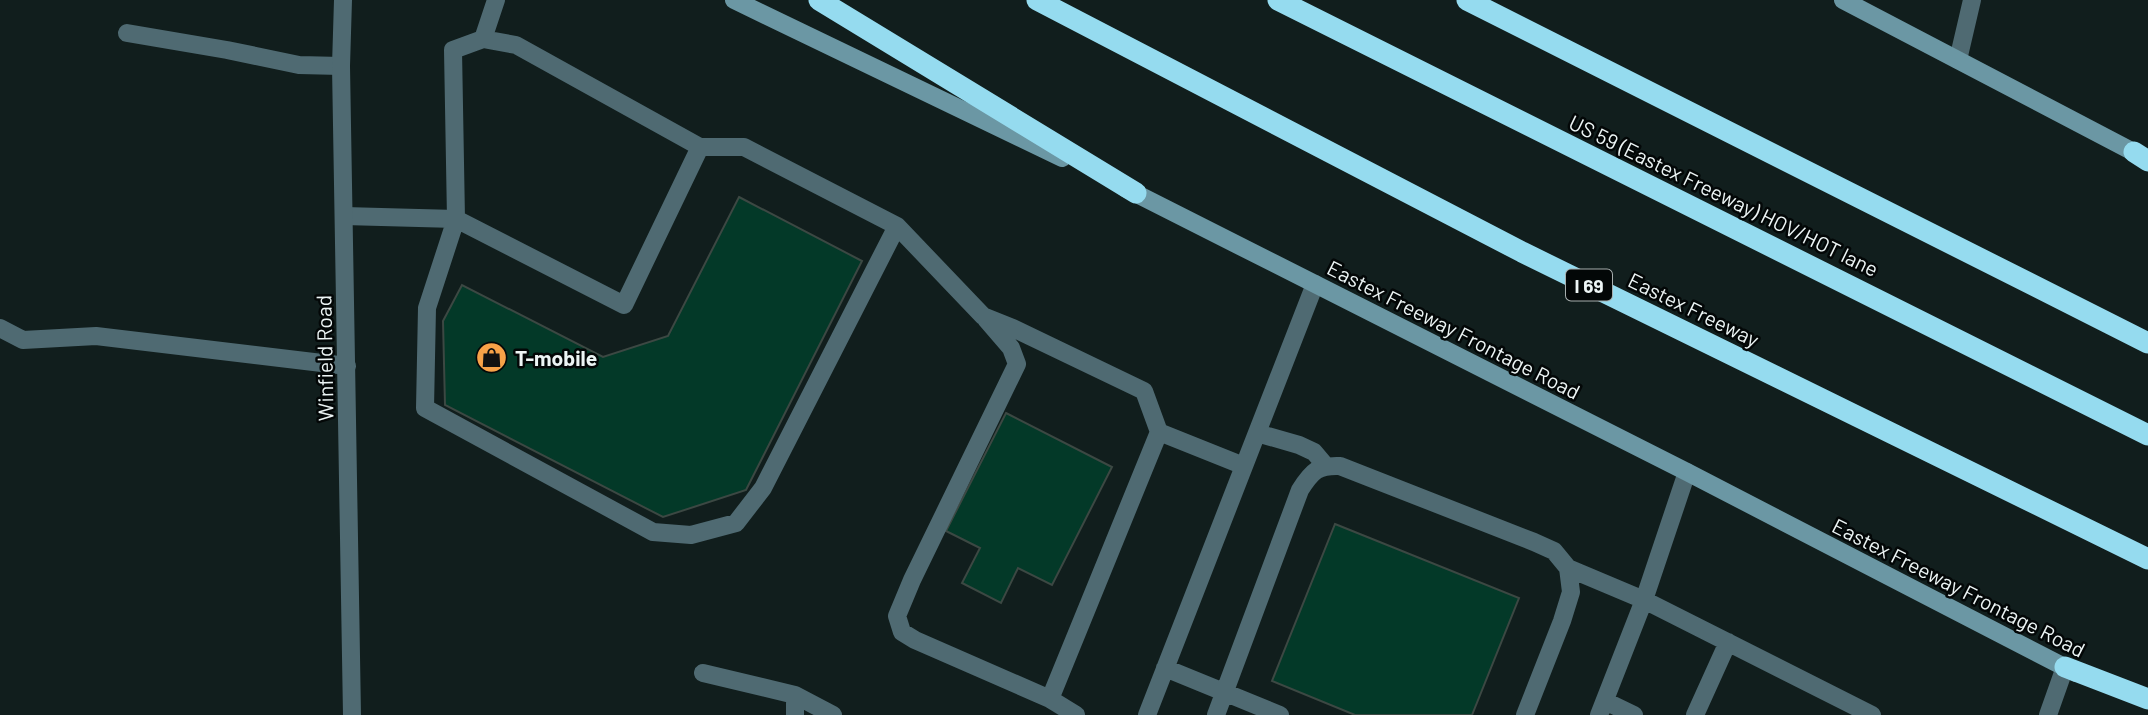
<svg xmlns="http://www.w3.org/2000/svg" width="2148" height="715" font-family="Barlow,sans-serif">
	<rect width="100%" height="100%" fill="#111e1d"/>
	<!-- building -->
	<path fill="#033928" stroke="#3c4843" stroke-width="2" d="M739,197l123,64 -116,229 -83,27 -218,-112 -2,-84 19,-36 141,72 65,-21z
		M1006,413l106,54 -60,118 -34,-17 -17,35 -39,-20 18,-35 -34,-17z
		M1335,524l184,74 -47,117h-117l-83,-34z"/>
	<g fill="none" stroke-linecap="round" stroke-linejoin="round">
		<!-- service -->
		<path stroke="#4f6a72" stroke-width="18" d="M127,33l100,17 72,15 42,1
			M483,39l13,-39
			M1958,60l14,-60
			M700,147l-184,-102 -33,-6 -30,11 3,169 168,86 76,-158h44l153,79 86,90 30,12 131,63 15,41
			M344,216l112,3 -29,89 -2,100 228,124 38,3 45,-12 27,-35 134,-262
			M986,319l25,29 6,16 -105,216 -15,36 5,16 13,8 135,59
			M0,328l23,12 73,-4 251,30
			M1257,433l42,12 15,7 11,13
			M1568,568l76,32 228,115
			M1165,668l115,47
			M703,673l92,22
			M1605,701l29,14
			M795,715v-20l38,20
			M1076,715l-26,-16 109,-267 85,34
			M1147,715l168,-431
			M1216,715l84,-225c12,-19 18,-25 40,-24l194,76 20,9 14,17 3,24 -9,29 -37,94
			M1599,715l45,-115 43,-128
			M1695,715l33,-73
			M2048,715l17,-48"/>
		<!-- minor -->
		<path stroke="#4f6a72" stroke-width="18" d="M343,0l-2,66 11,649"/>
		<!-- secondary -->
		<path stroke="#6b97a4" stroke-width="18" d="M734,0l328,158
			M1843,0l302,158
			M1125,188l562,284 389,201"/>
		<!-- motorway -->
		<path stroke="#95dbef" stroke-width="21" d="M819,0l317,193
			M1037,0l485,252 626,307
			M1278,0l870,435
			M1467,0l681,343
			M2134,152l14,9
			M2065,667l83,32"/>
	</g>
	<!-- icons -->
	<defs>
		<symbol id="shop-disc" viewBox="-11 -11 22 22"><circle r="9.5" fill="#f7a248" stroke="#030707"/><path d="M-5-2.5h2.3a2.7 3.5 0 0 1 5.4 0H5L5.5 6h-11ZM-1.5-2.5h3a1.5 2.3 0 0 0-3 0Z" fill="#111"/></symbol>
	</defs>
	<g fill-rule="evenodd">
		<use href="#shop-disc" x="474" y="340" width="35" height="35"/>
	</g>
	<g text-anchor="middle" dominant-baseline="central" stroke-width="5" stroke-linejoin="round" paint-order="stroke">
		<!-- shield labels -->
		<rect fill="#030707" stroke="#a7aeae" stroke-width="2" x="1566" y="269.5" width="46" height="31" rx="5"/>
		<g font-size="19" font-weight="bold" fill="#edf5f5">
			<text x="1589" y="285">I 69</text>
		</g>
		<!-- street labels -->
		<g font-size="21" fill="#edf5f5" stroke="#030707">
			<text transform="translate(1724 195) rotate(26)">US 59 (Eastex Freeway) HOV/HOT lane</text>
			<text transform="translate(1694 309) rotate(26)">Eastex Freeway</text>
			<text transform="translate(1454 329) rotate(27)">Eastex Freeway Frontage Road</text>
			<text transform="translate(324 358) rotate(-91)">Winfield Road</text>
			<text transform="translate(1959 587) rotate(27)">Eastex Freeway Frontage Road</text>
		</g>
		<!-- poi labels -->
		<g font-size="21" font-weight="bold" fill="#edf5f5" stroke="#030707" text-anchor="start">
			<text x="515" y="357">T-mobile</text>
		</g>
	</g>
</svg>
